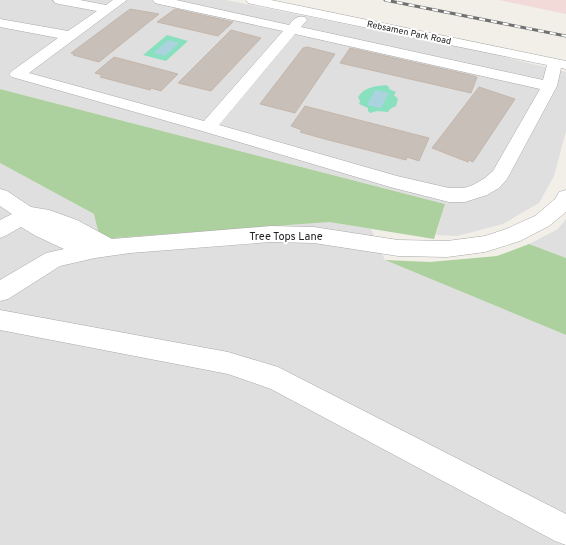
<svg xmlns="http://www.w3.org/2000/svg" width="566" height="545" font-family="Overpass,sans-serif">
	<rect width="100%" height="100%" fill="#f2efe9"/>
	<!-- residential -->
	<path fill="#e0dfdf" d="M0,0h226l253,51 87,21v59l-12,45 -15,27 -36,21 -46,12 -21,-1 9,-31 -445,-115z
		M0,163l94,51 235,8 42,7 14,31 181,75v210h-566z
		M566,219v39l-37,-14 29,-15z"/>
	<!-- commercial -->
	<path fill="#f2dad9" d="M499,0h67v14z"/>
	<!-- forest -->
	<path fill="#add19e" d="M0,89l445,115 -11,35 -105,-17 -229,17 -6,-25 -94,-51z
		M529,244l37,14v77l-181,-75 45,2 67,-6z"/>
	<!-- pitch -->
	<path fill="#88e0be" d="M167,35l21,6 -22,20 -23,-6z
		M386,85l3,2v2l7,3 -2,3 4,4 -2,7 -6,3 -2,3 -11,-1 -7,2 -2,-2v-3l-9,-4 1,-3 -2,-4c6,-10 18,-11 28,-12z"/>
	<!-- water -->
	<path fill="#aad3df" d="M168,40l11,3 -14,13 -11,-3z
		M375,90l14,3 -8,15 -14,-3z"/>
	<!-- building -->
	<path fill="#c7bfb8" stroke="#c4b6ab" d="M130,9l29,5 -60,48 -26,-7 2,-1 -4,-1z
		M175,9l58,13 -15,14 -61,-14z
		M231,30l30,8 -50,53 -33,-8z
		M307,47l28,7 -40,59 -35,-9 43,-56z
		M350,48l120,27 7,2 -6,16 -131,-30z
		M114,57l38,10 26,7 -17,17 -10,-3 -1,2 -50,-13 2,-2 -7,-2z
		M479,87l36,12 -42,63 -4,-2 -1,2 -36,-14z
		M305,106l50,13 74,19 -10,23 -12,-4 -1,3 -85,-22 -21,-6 2,-2 -11,-4z"/>
	<g fill="none" stroke-linecap="round" stroke-linejoin="round">
		<defs>
			<path id="minor" d="M53,0h27l26,5 7,-5h14l-98,73 175,48 79,-90 -124,-27 -4,-1 -2,-3h23l113,25c5,-6 8,-10 16,-8l2,3 -6,7 242,53 4,-15 -295,-61 -4,-1 -2,-3h25l295,61v8l-5,-1 -4,18 -50,93 -8,9 -12,7 -22,7h-16l-59,-15 -188,-56 -190,-54 -3,-3 3,-3 46,-33 -58,-11v-8l68,12 29,-20 -38,-7 -4,-1zM295,34l245,55 -47,82 -8,7 -12,7 -9,3h-15l-52,-12 -178,-51z
				M0,189l7,2 24,16 18,3 28,10 35,19 159,-13 43,1 84,13 49,1 38,-5 21,-7 29,-13 20,-17 4,-7 7,-2v22l-17,14 -29,15 -35,11 -38,5 -49,-1 -84,-13 -43,-1 -141,11 -35,5 -35,8 -52,33 -8,2v-21l46,-27 18,-4 -28,-13 -15,-9 -14,8 -7,3v-18l12,-6 -12,-8z
				M0,310l228,42 50,15 288,147v31l-11,-4 -284,-152 -43,-15 -228,-44z"/>
		</defs>
		<!-- minor casing -->
		<use href="#minor" stroke="#a9a9a9" stroke-width="1"/>
		<!-- minor -->
		<use href="#minor" fill="#fff" fill-rule="evenodd"/>
		<defs>
			<path id="rail" d="M385,0l181,36"/>
		</defs>
		<!-- rail casing -->
		<use href="#rail" stroke="#707070" stroke-width="3"/>
		<!-- rail -->
		<use href="#rail" stroke="#fff" stroke-width="2" stroke-dasharray="6" stroke-linecap="butt"/>
	</g>
	<g text-anchor="middle" dominant-baseline="central" stroke-width="4" stroke-linejoin="round" paint-order="stroke">
		<!-- far-street labels -->
		<g font-size="9" fill="#222" stroke="#fff">
			<text transform="translate(409 33) rotate(12)">Rebsamen Park Road</text>
		</g>
		<!-- street labels -->
		<g font-size="11" fill="#222" stroke="#fff">
			<text x="286" y="237">Tree Tops Lane</text>
		</g>
	</g>
</svg>
